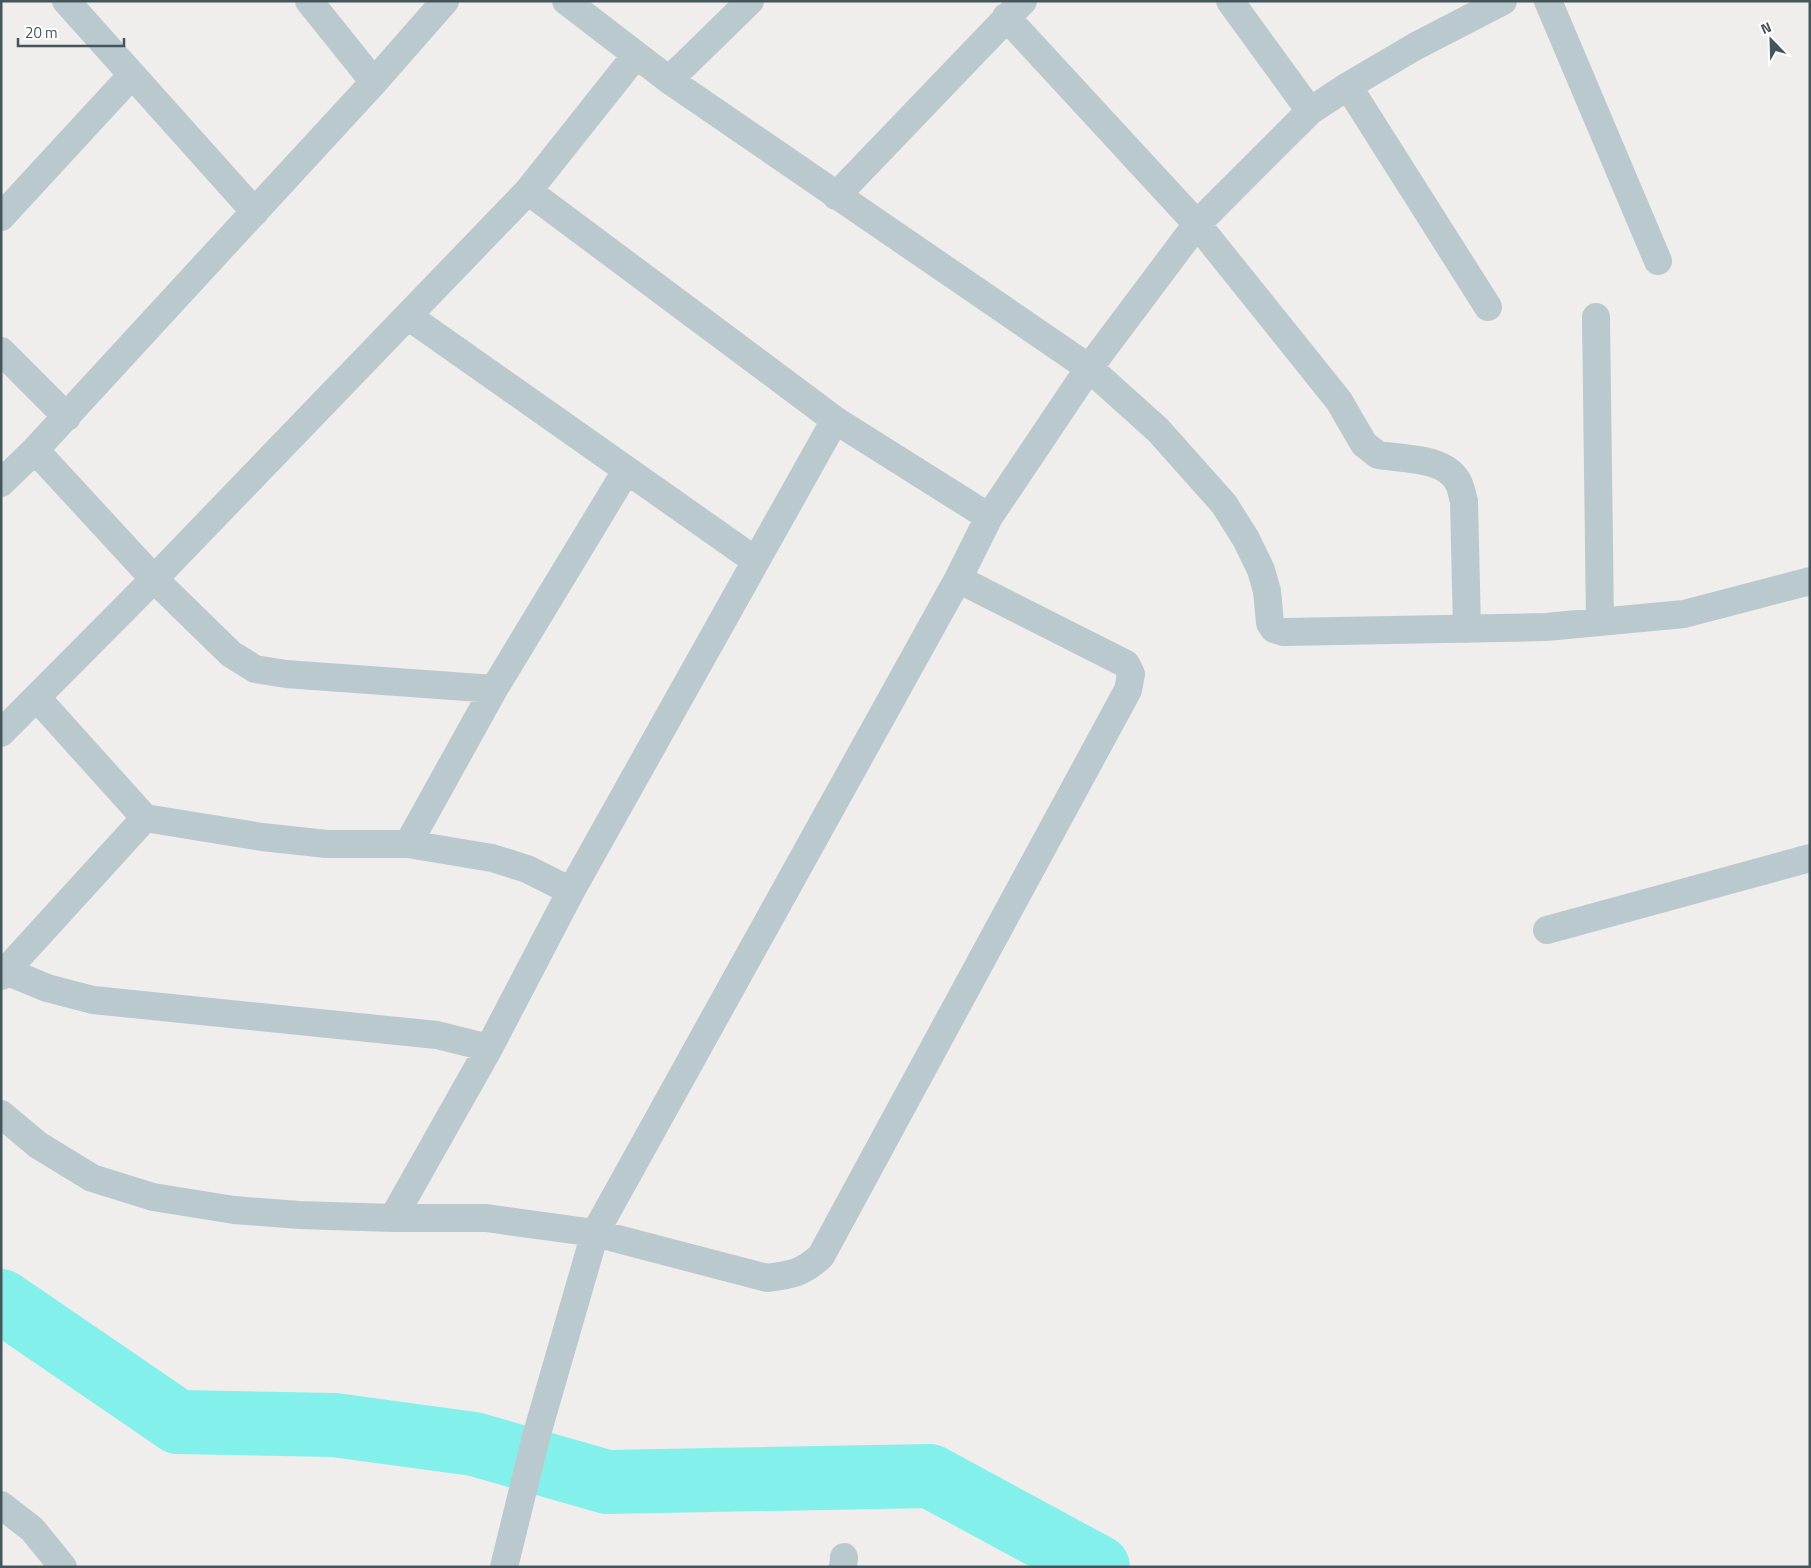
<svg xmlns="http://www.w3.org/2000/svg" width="1811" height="1568" font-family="'Titillium Web',sans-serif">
	<rect width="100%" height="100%" fill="#f0eded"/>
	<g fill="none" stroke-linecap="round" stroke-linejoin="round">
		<!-- river -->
		<path stroke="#83f0eb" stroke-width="64" d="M1,1301l177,121 156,3 140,19 133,38 323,-6 168,91"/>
		<!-- minor -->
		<path stroke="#bac9cd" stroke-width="28" d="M66,1l189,211
			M309,1l65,81
			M445,1l-71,81 -339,368 119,129 77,75 24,15 31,5 208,15
			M566,1l103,79 420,288 69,62 66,74 22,35 15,31 6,21 3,32 4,6 10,3 262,-5 138,-13 126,-33
			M1230,1l80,110
			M1548,1l110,260
			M1006,17l191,207 142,177 25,43 14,11c24,4 67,2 80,27 3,5 4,13 6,19l3,128
			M669,80l81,-79
			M1348,86l140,221
			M528,191l307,229 154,97
			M836,196l187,-195
			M1,217l131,-142
			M408,316l348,245
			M1596,317l4,305
			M1,351l66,66
			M1,483l34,-33
			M37,698l108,120
			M1,733l153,-154 374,-388 108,-136
			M571,891l-44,-22 -35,-11 -84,-14 86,-155 132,-218
			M1547,930l263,-72
			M6,971l41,17 46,12 344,35 52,13
			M1,976l144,-158 117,19 65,7h81
			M1,1114l37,31 54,33 61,19 81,13 65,5 94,3h93l109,15 172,45c24,-3 36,-5 54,-22l307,-566 3,-16 -5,-10 -168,-85
			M393,1218l96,-170 82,-157 264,-471
			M1,1505l31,24 31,38
			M504,1567l32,-130 59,-204 363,-654 31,-62 100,-149 108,-144 113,-113 38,-25 68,-40 87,-45
			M843,1567l1,-10"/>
	</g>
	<!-- border -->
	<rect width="1811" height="1568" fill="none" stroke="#44565b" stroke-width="5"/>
	<!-- north arrow -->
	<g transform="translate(1771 40) rotate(337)" stroke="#ffffff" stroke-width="4" paint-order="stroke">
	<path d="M0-4L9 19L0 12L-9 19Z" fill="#44565b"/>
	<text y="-8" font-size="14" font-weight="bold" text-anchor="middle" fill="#44565b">N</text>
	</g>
	<!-- scale -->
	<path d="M18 38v8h106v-8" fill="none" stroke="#44565b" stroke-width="2.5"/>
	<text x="25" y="38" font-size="15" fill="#44565b" stroke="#ffffff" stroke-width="4" paint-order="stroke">20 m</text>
</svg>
